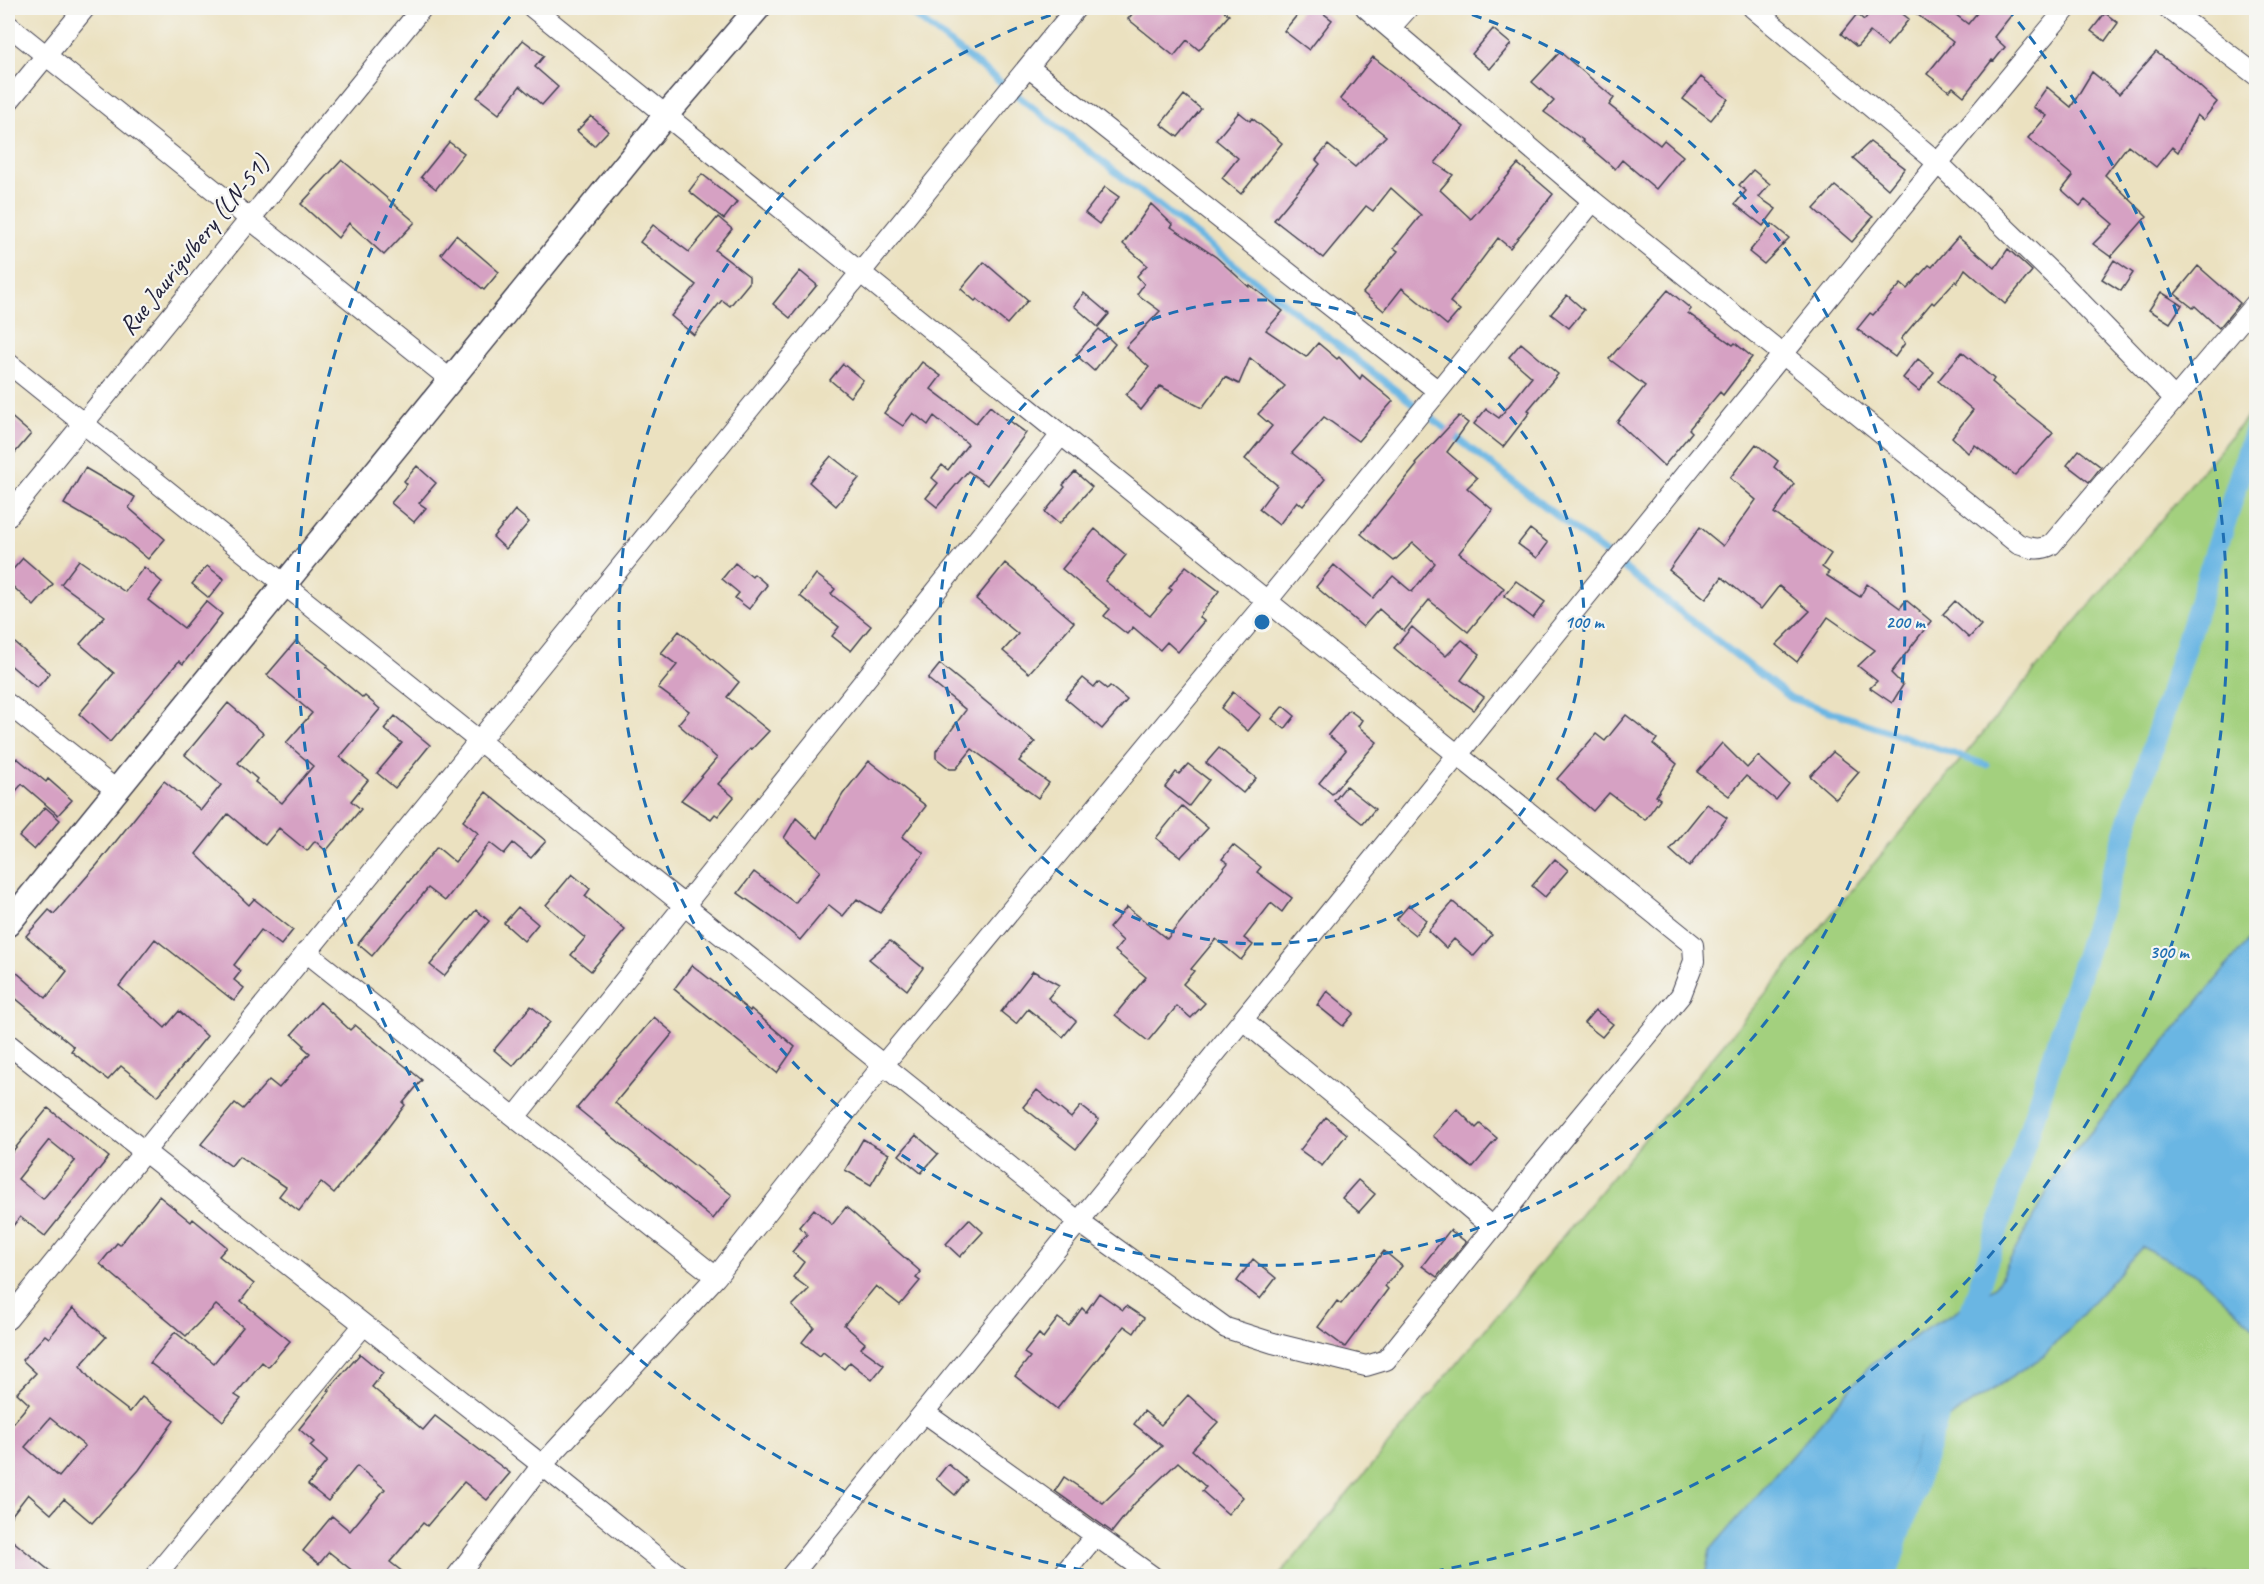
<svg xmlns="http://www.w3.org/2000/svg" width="2264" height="1584" font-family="Caveat,sans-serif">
	<rect width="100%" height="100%" fill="#f6f6f2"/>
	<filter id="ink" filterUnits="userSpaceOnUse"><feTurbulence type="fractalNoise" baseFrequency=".0167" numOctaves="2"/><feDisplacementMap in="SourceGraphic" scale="12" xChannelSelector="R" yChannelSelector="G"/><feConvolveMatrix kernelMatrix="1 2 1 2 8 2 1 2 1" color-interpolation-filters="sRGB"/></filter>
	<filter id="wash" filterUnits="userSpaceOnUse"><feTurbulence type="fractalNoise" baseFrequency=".008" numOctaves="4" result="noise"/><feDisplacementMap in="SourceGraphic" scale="24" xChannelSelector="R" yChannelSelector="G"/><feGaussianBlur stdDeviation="1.35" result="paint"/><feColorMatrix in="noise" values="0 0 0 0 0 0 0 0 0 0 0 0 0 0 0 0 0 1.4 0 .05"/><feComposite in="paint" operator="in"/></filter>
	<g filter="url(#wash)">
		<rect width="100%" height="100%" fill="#ebe1c0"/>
		<!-- green -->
		<path fill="#a3d07e" stroke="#62795c" stroke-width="1.5" d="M2256,406v1170h-977z"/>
		<!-- water -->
		<path fill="#6ab6e3" stroke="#466c8f" stroke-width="1.5" d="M2256,931v398l-59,-54 -55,-28 -98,109 -124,81 -44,139h-171l5,-26 163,-188 122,-75 63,-115z"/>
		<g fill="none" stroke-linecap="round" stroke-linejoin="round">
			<!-- stream -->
			<path stroke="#6ab6e3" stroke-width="7" d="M905,8l886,690 195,67"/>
			<!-- canal -->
			<path stroke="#6ab6e3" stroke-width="22" d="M1966,1327l290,-901
				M1886,1576l58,-178"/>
		</g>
		<g id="blocks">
			<!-- building -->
			<path fill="#d6a1c3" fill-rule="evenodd" d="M1137,8h83l9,7 -30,35 -12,-10 -13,16 -46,-37z
				M1303,8h13l16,12 -23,30 -25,-19z
				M1874,8h21l14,11 -22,27 -17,-14 -13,15 -16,-13 16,-20 7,6z
				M1909,8h38l21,16 13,-16h36l-23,29 11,10 -11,14 -2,-1 -28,36 -11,-9 -4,4 -22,-17 26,-32z
				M2105,13l13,10 -13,18 -14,-10z
				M1493,29l18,15 -21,25 -18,-15z
				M523,40l21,16 -9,11 23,20 -16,18 -22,-19 -21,28 -22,-17z
				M1560,52l54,46 -5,7 51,40 4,-5 19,16 -27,33 -34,-29 -7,9 -33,-28 1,-1 -39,-28 10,-11 -22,-19z
				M2156,52l32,24 29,26 -14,18 -6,-5 -19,37 -6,-5 -16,20 -28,-22 -23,30 42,41 -36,41 -18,-13 20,-20 -28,-24 -5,6 -18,-16 11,-14 -45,-38 19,-22 -14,-9 14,-20 24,20 21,-35 27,22z
				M1373,57l91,70 -29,36 18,12 -13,15 31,29 47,-55 35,30 -43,54 -12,-10 -48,64 10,8 -13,15 -45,-37 -18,23 -21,-18 35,-42 -4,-3 27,-33 -30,-27 -18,23 -7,-5 -43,52 -49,-38 46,-56 -4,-4 12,-15 27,22 31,-31 -46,-37z
				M1701,77l27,22 -17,21 -28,-21z
				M1184,95l17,14 -23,28 -17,-13z
				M1239,112l11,9 2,-3 30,25 -41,51 -19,-16 16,-20 -22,-18z
				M591,116l17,15 -14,15 -17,-15z
				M449,142l15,11 -28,36 -15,-12z
				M1870,142l35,26 -17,21 -35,-31z
				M342,160l73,62 -31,33 -35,-32 -11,15 -37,-34z
				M1753,170l17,14 -11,13 17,12 -13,17 -28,-22 11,-13 -7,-6z
				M702,174l35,28 -13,17 -35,-28z
				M1835,186l38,31 -21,25 -38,-33z
				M1105,187l14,10 -20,27 -14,-11z
				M1151,204l22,21 -2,2 45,30 33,30 1,-2 33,26 -17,19 40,27 12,-14 19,16 2,-2 21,22 2,-4 31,26 -35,40 -34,-24 -32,36 33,26 -22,27 -6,-5 -18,24 -20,-16 18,-24 -32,-26 27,-33 -14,-12 27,-28 -35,-28 -11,26 -14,-7 -23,31 -42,-22 -19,24 -15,-15 23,-28 -23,-20 34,-36 -23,-17 7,-10 -7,-8 10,-11 -24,-21z
				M718,217l14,12 -17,21 34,26v7l-19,23 -8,-6 -28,35 -23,-19 25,-31 -56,-43 13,-17 36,27z
				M1772,224l17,14 -25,26 -15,-12z
				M456,235l43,37 -15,18 -43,-36z
				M1958,237l37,31 13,-19 24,22 -27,33 -40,-35 -8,14 -2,-2 -21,23 -2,-2 -31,37 4,4 -10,14 -38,-28 13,-16 3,2 28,-31 6,5 22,-24 3,2z
				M2114,260l19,13 -12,18 -19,-12z
				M984,262l44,38 -21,24 -30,-25 -2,2 -14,-12z
				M2198,266l42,37 -21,25 -24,-22 -2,2 -18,-14z
				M800,271l17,14 -27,33 -17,-14z
				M1668,290l23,19 -3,4 45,32 2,-2 17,14 -29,38 -3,-3 -31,37 3,3 -28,34 -47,-44 28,-36 -36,-27z
				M2161,292l21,13 -12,18 -21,-13z
				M1084,293l25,21 -11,13 -24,-21z
				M1567,295l17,15 -15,18 -18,-14z
				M1099,329l16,15 -21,27 -18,-16z
				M1521,343l37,31 -30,36 2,2 -27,35 -29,-23 12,-15 13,9 33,-41 -23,-20z
				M1962,352l32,27 -2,3 7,6 -1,1 55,44 -38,42 -40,-30 -7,8 -16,-16 21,-27 -35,-29z
				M1918,359l16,13 -15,19 -16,-13z
				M922,362l19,14 -10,13 45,34 14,-17 16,14 1,-1 19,14 -39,52 -19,-14 -31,36 -11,-9 12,-15 -6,-5 10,-13 6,5 20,-26 -34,-28 -6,9 -15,-12 -10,13 -19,-13z
				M843,364l20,16 -13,17 -20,-17z
				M8,414l23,20 -23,27z
				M1459,416l9,7 -21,29 30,26 -10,10 26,22 -34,43 45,35 -36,44 -39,-32 -25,31 -25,-22 -16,18 -47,-40 18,-22 39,33 20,-22 19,16 23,-29 -22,-20 -19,18 -33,-27 56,-69 -2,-2z
				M1756,444l22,17 -4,6 20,17 -20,29 57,41 -9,13 7,5 -3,3 34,22 7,-13 33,24 6,-8 25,21 -40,52 12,12 -11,18 -22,-15 7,-7 -19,-15 17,-16 -47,-33 -31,45 -21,-17 34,-34 -31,-25 -18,23 -39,-32 -16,22 -37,-29 31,-43 23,19 33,-46 -26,-22z
				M2079,450l22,17 -12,15 -22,-17z
				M831,456l28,22 -23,28 -27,-24z
				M417,466l19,17 -17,20 7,5 -12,14 -23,-19 16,-19 -3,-3z
				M85,468l50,29 -6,11 36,31 -17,20 -25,-21 -59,-34z
				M1075,472l17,15 -33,37 -14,-12 20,-25 -2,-2z
				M515,510l14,12 -23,27 -13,-12z
				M1095,529l31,26 -21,26 45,35 22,-26 -3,-2 17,-22 33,25 -20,26 5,4 -26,31 -11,-10 -7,8 -27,-23 -6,7 -23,-18 6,-7 -48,-40z
				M1530,529l18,14 -11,15 -19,-14z
				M23,558l30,26 -19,22 -26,-24v-7z
				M79,560l46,32 19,-25 18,15 -14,18 36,28 22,-27 16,13 -39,50 -4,-3 -69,81 -31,-28 35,-41 -34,-29 25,-28 -44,-32z
				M735,563l17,14 2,-3 13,11 -18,24 -14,-11 4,-5 -17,-14z
				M1005,563l69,59 -45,51 -26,-22 15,-17 -42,-35z
				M207,566l17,13 -15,19 -17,-14z
				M816,574l19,15 -4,5 40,32 -20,25 -19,-15 7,-9 -39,-31z
				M1516,581l29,21 -12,16 -29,-22z
				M1955,601l26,24 -12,13 -26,-24z
				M1412,627l34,29 16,-16 18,14 -19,26 23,17 -10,13 -45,-33 -35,-29z
				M679,631l60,51 -12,15 42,34 -17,18 -1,-1 -33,36 16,13 -16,19 -3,-2 -4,5 -30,-19 36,-42 -39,-34 11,-13 -31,-23 19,-23 -16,-12z
				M8,637l42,36 -13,15 -29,-25z
				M296,641l32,24 -2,2 37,31 2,-2 15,13 -40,48 28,23 -17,21 10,8 -35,42 -11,-10 -8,10 -28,-23 -14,17 -37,-31 -32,40 53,51 5,-6 39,31 -12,15 -20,-15 -27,35 7,6 -7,9 10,8 -10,13 -79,-62 -36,47 46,42 14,-17 28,25 -49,60 -37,-30 -13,14 -37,-29 3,-4 -66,-55v-27l38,33 21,-27 -41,-35 23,-26 5,4 43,-49 67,-84 37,29 20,-25 -36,-30 43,-52 35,30 -25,30 19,16 -2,3 27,21 31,-37 -27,-23 26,-30 -45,-38z
				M940,664l95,78 -16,19 30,22 -11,15 -66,-49 -16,20h-6l-14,-11v-7l30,-41 -38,-31z
				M1083,678l11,9 4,-5 9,7 3,-3 17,14 -25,29 -37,-31z
				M1233,692l28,23 -13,16 -27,-23z
				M1283,706l12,10 -10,13 -13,-10z
				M1349,710l13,10 -4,6 19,16 -45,52 -13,-11 27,-33 -18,-15z
				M1626,715l31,24 -4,5 24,20 -21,32 4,3 -15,21 -36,-27 -16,18 -36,-32 39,-45 9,7z
				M395,716l35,29 -35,43 -18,-15 25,-30 -18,-14z
				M1722,743l25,25 11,-12 31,28 -13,16 -30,-24 -17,20 -32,-24z
				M1219,748l37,30 -13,15 -37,-30z
				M1833,752l26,20 -23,27 -26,-23z
				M17,758l29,24 2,-3 24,21 -14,15 -36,-31 -14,16v-31z
				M869,761l57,45 -24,31 22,16 -44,60 -23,-14 -14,17 -14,-11 -29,35 -19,-16 -43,-31 16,-21 41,31 25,-32 -36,-33 12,-20 22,20 25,-44z
				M1188,764l21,16 -20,26 -24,-19 11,-15 3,2z
				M1346,786l29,23 -12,15 -29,-23z
				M486,792l60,49 -15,17 -18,-15 -9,11 -14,-11 -45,58 -17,-13 -56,68 -14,-12 79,-97 18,15 23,-29 -15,-12z
				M1707,804l20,14 -38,49 -19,-17z
				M1182,806l26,22 -27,29 -25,-19z
				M45,807l15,13 -26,30 -15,-13z
				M1233,845l28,22 -4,5 35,26 -10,14 -11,-9 -27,35 9,7 -12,15 -25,-21 -25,30 3,2 -11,13 22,19 -14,15 -14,-12 -29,35 -33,-26 31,-38 -31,-26 8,-10 -14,-13 18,-21 40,32 61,-76 -6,-4z
				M1555,859l13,11 -23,27 -13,-11z
				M572,874l18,15 -5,7 40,34 -34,41 -20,-16 14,-17 -39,-33z
				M1453,902l39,33 -18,21 -20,-17 -8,9 -18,-17z
				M1409,905l17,15 -11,15 -19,-15z
				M518,907l20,17 -14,17 -20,-18z
				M476,910l13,11 -45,55 -14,-11z
				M890,941l33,27 -16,22 -38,-31z
				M692,965l58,46 1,-2 44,38 -18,26 -103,-84z
				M1033,971l26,14 -11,13 28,23 -13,16 -35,-28 -12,15 -15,-12z
				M1327,991l27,22 -11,13 -26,-21z
				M320,1002l30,28 5,-5 67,55 -19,23 2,2 -19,25 -52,63 -13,-11 -22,29 -20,-15 7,-9 -47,-31 -8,10 -30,-22 34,-41 8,6 26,-29 10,8 31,-35 -7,-6 1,-2 -12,-11z
				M531,1006l19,16 -37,44 -19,-16z
				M1595,1010l18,14 -11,13 -18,-14z
				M654,1017l19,16 -58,70 117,92 -19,24 -136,-111z
				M1037,1090l34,28 10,-12 18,14 -23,29 -53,-42z
				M48,1108l61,49 -64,79 -25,-19 -12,15v-75zM49,1140l26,21 -32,38 -25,-20z
				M1457,1109l19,19 4,-4 17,14 -25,30 -39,-32z
				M1326,1117l21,17 -25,32 -22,-16z
				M916,1135l22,19 -17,19 -22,-18z
				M863,1139l26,15 -18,31 -26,-15z
				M1358,1180l17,14 -16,18 -17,-14z
				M159,1196l32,26 2,-3 34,28 -8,9 35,28 -13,17 49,40 -22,26 -6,-5 -27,33 6,4 -18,22 -56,-47 -1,1 -16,-12 25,-31 39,31 29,-36 -27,-22 -30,31 -86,-72 17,-21 3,2z
				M846,1207l75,65 -5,6 4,3 -20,24 -24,-19 -32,39 21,18 -4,5 23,17 -12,15 -22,-18 -6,7 -21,-17 -3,4 -18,-14 12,-15 -22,-21 17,-17 -16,-12 11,-15 -12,-10 15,-18 -8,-7 15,-18 18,16z
				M969,1219l14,13 -23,25 -14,-13z
				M1450,1230l16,12 -29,35 -15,-11z
				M1384,1251l18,15 -17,20 3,3 -43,58 -27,-20 19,-26 4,3z
				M1253,1259l23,19 -16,21 -23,-18z
				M1099,1293l24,17 3,-4 18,12 -10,15 -10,-7 -67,83 -42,-33 15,-19 -6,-4 15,-19 4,4 15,-20 11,8 13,-18 4,4z
				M73,1308l33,29 -26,29 16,20 34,26 12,-15 32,24 -35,49 -47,53 -28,-24 -13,15 -23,-20 -20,26v-91l21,-25 -12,-11 19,-20 -14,-13 23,-25 4,3zM50,1418l35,28 -26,31 -34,-30z
				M360,1354l23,19 -11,14 51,43 12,-14 75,57 -23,27 -23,-18 -37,44 -4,-3 -33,39 18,14h-49l-30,-24 -10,12 -16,-13 29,-35 18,15 35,-42 -28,-23 -29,35 -20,-16 19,-24 -17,-15 4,-4 -15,-13 31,-38 -2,-1z
				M1188,1395l30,27 -26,28 51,47 -15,17 -26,-23 4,-4 -28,-25 -43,41 -23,29 -57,-41 9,-14 39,26 59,-57 -28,-22 10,-13 17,14z
				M948,1464l19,16 -12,15 -19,-16z
				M8,1537l48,39h-38l-10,-8z"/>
		</g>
	</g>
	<g filter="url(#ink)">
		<use href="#blocks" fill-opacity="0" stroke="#403f4f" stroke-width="1.5"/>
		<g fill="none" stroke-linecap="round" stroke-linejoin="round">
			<defs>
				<path id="minor" d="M1366,8l227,193 425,343c11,4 22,7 33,1l205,-242
					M1753,8l185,155 121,117 116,119
					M2168,8l88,67
					M8,25l443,355
					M1390,28l18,-20
					M1028,67l410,324
					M8,102l77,-94
					M8,363l1071,859 147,106 47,15 93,23 20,-6 133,-165 14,-21 148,-179 13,-34 -1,-16 -1160,-937
					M8,516l414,-508
					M8,704l108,86
					M306,952l410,325
					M1243,1020l176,145 73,62
					M8,1044l534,421 138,111
					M515,1117l546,-682
					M8,1319l1068,-1311
					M925,1413l227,163
					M155,1576l208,-250
					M457,1576l85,-111 174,-188 167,-212 384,-464 326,-400
					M791,1576l1147,-1413 129,-155
					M1062,1576l33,-40"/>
				<path id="tertiary" d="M8,924l658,-809 92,-107"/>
			</defs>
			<!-- minor casing -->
			<use href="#minor" stroke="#403f4f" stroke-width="22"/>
			<!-- tertiary casing -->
			<use href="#tertiary" stroke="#403f4f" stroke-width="27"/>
			<!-- minor -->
			<use href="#minor" stroke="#fff" stroke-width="20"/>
			<!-- tertiary -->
			<use href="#tertiary" stroke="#fff" stroke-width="24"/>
		</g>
	</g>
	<!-- distance rings -->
	<g fill="none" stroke="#1f6fb2" stroke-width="3" stroke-dasharray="10 8">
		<circle cx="1262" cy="622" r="322"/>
		<path d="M1455 9A643 643 0 1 1 1069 9"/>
		<path d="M1119 1576A965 965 0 0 1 517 8M2007 8A965 965 0 0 1 1405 1576"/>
	</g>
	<g text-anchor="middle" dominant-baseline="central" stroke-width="4.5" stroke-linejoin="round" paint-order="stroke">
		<!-- street labels -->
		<g font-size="26" fill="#22223b" stroke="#f6f6f2">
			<text transform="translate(194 245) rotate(-51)">Rue Jaurigulbery (LN-51)</text>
		</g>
	</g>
	<circle cx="1262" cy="622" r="9" fill="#1f6fb2" stroke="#f6f6f2" stroke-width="3"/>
	<g font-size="18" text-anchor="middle" font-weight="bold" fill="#1f6fb2" stroke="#f6f6f2" stroke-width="4.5" stroke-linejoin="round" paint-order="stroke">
		<text x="1584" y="628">100 m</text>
		<text x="1905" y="628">200 m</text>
		<text x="2169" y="958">300 m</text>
	</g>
	<!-- margin -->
	<rect width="2264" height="1584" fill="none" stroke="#f6f6f2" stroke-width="30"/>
</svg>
